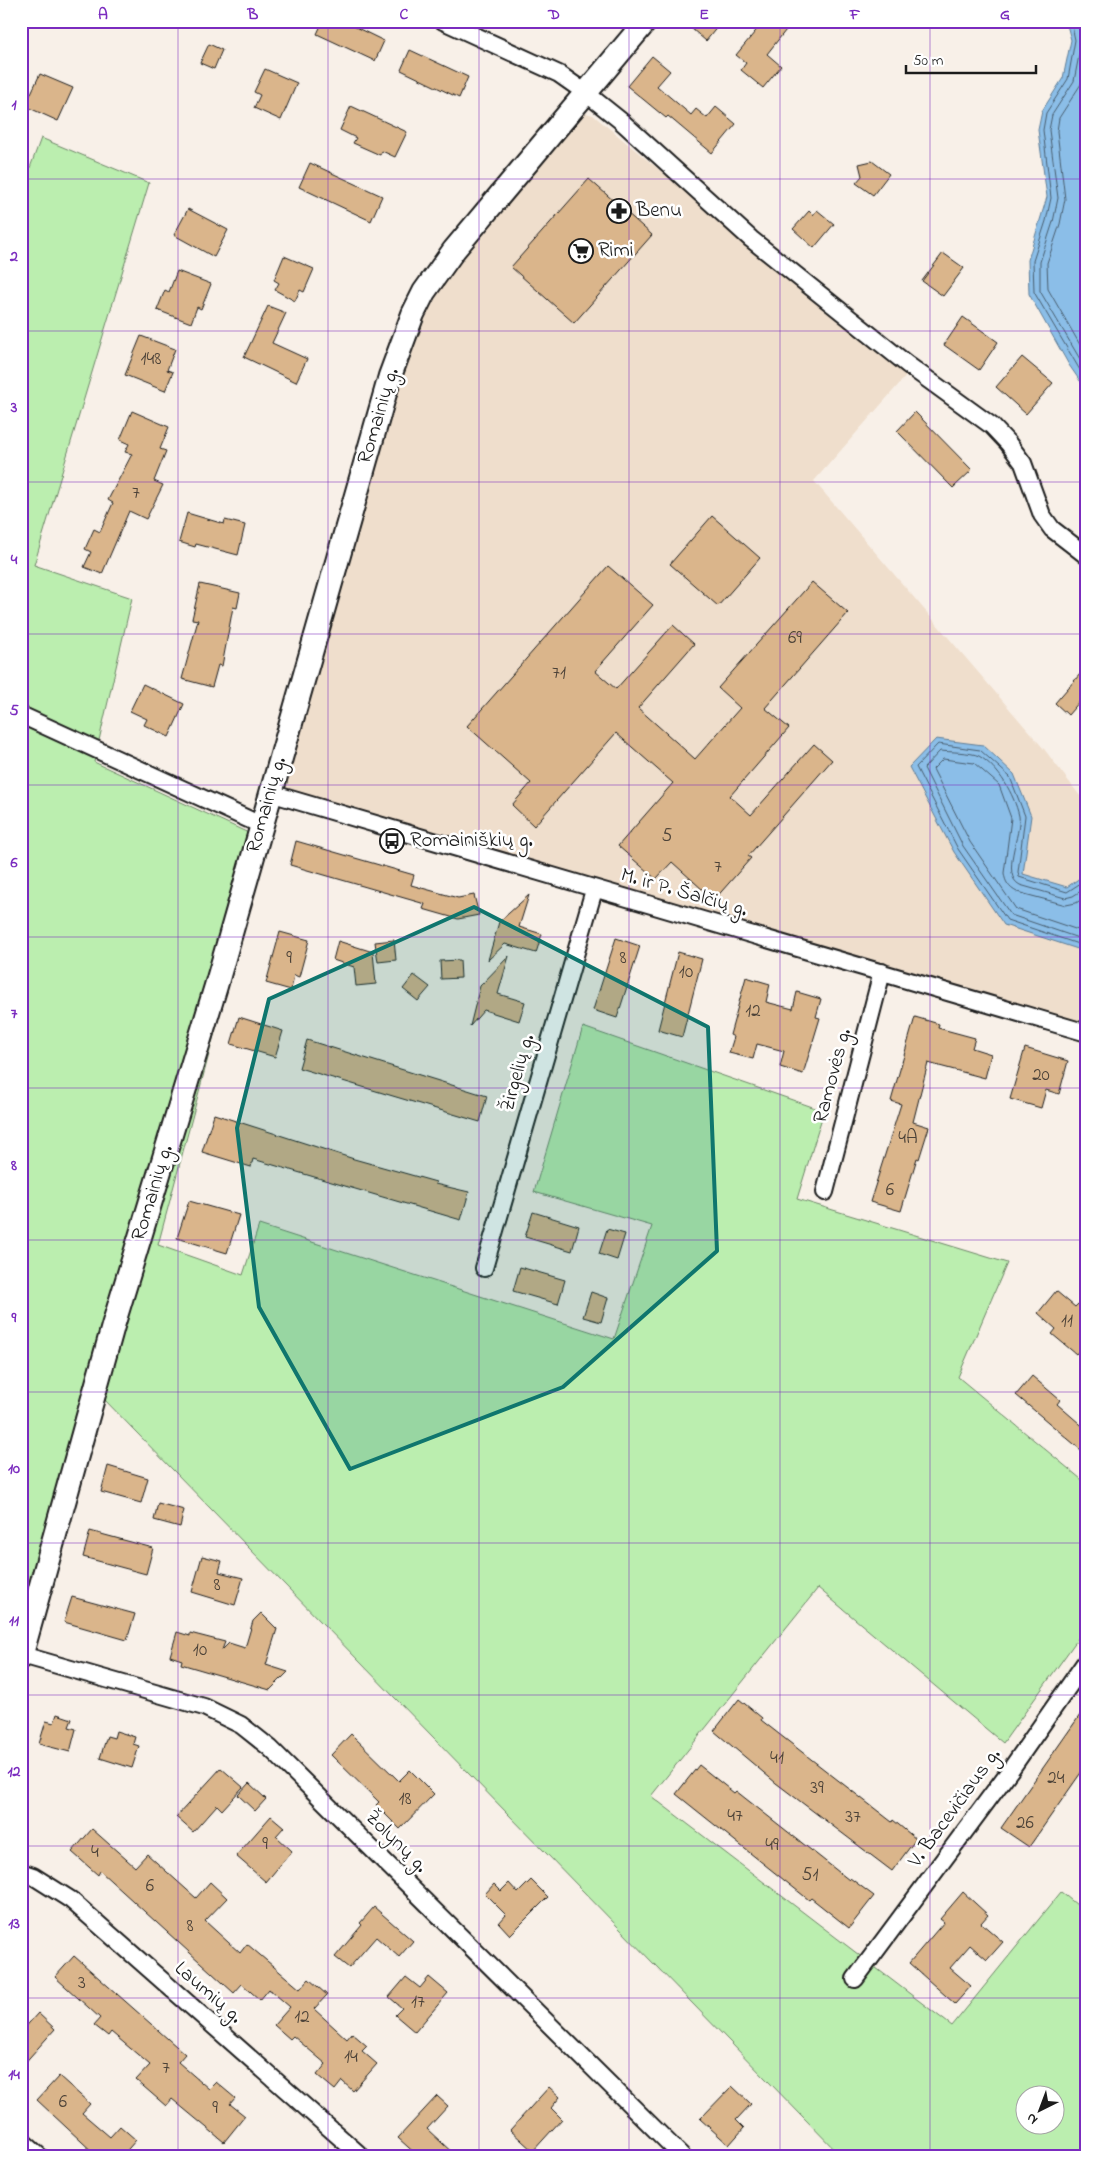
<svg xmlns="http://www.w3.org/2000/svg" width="1108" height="2177" font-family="'Indie Flower',sans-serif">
	<rect width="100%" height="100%" fill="#f8f0e8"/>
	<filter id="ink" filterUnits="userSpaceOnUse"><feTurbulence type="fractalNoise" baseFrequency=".02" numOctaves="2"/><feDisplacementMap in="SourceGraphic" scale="10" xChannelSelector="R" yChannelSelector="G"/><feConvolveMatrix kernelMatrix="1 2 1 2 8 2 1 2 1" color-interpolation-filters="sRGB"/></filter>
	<g filter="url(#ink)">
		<!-- built -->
		<path fill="#efdecc" d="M582,112l11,3 314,260 -93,106 230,268 43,56v220l-807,-237 135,-458 27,-45z"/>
		<!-- green -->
		<path fill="#bbeeaf" stroke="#6c8566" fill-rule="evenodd" d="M41,138l108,45 -115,382 98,33 -38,164 172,79 -108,404 85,30 16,-50 355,114 38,-113 -118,-34 49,-165 241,84 -27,88 210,64 -49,114 129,107v142l-84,117 -185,-155 -167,208 301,230 109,-134 26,21v243h-246l-741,-761 -79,262v-1465zM1026,2094h30v30h-30z"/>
		<!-- water -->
		<path fill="#8bbee8" stroke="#5f7d96" d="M1066,21h21v370l-18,-26 -40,-71 -1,-34 19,-63 -9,-67 4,-19 21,-33 8,-38z
			M936,739l47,6 31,29 17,42 -8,58 44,13 20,-14v79l-83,-27 -50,-73 -45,-85z"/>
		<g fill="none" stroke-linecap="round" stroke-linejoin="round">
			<!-- shore -->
			<path stroke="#485d6e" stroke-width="1" d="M1071,21l4,19 -7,39 -22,34 -3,17 8,68 -5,23 -13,40 1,31 53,90
				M1077,21l5,19 -8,41 -22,34 -3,15 9,68 -5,24 -13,40v29l47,80
				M1087,55l-6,29 -22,34 -2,13 8,68 -5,25 -13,39 1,26 39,68
				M1087,879l-20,13 -48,-15 -1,-5 7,-56 -15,-39 -30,-27 -42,-6 -22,23 42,82 49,71 80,27
				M1087,887l-14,9 -8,2 -45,-13c-20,-10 2,-52 -1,-69 -5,-22 -20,-48 -40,-60 -8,-4 -30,-4 -39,-5l-16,17 39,78 48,69 76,26
				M1087,896l-11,7 -10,2 -49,-13c-8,-4 -12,-10 -13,-19l7,-55 -12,-33 -25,-22 -31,-4 -10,10 37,73 46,67 71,24"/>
		</g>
		<!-- building -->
		<path fill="#dab58b" stroke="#1c1c1c" d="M323,21h20l41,20 -9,20 -58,-27z
			M698,21h24l-16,20 -14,-12z
			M764,21h29l-26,33 14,12 -18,22 -22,-18 5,-7 -10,-8z
			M209,44l13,6 -8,19 -14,-6z
			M410,50l58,27 -9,21 -58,-28z
			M652,56l18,15 -13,15 34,29 5,-6 11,9 9,-11 20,17 -24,29 -44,-37 -2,2 -39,-32z
			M265,69l32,14 -16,37 -27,-12 6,-13 -6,-3z
			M40,74l33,14 -15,33 -33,-15z
			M351,106l56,26 -12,25 -13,-6 -2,4 -27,-12 3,-5 -16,-8z
			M872,161l17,13 -16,21 -17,-12 6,-7 -3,-12z
			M310,163l72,33 -11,25 -72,-34z
			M589,179l63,56 -78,88 -63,-56z
			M188,209l40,21 -14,27 -40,-22z
			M817,210l17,14 -20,24 -21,-19 16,-18 4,4z
			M943,253l21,15 -21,28 -21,-15z
			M284,256l30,13 -10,23 -4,-2 -5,11 -20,-11 4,-7 -5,-3z
			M177,271l34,13 -10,25 -4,-2 -6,16 -34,-13 8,-20 4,2z
			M268,306l18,7 -14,30 35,16 -11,23 -52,-25z
			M963,317l35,25 -19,28 -35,-25z
			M141,336l34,13 -8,21 6,2 -8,19 -40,-16z
			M1022,357l31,26 -27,31 -30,-27z
			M132,411l37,16 -9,22 6,2 -12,30 9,4 -17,34 -17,-8 -27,63 -18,-7 7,-15 -6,-3 9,-20 6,3 13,-29 -5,-3 24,-46 -7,-2 4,-8 -9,-4z
			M915,412l57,58 -19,18 -56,-57z
			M187,513l37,11 1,-4 20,5 -7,30 -42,-11 -1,3 -16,-5z
			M712,516l48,42 -42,48 -48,-42z
			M608,566l45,39 -58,66 21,18 57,-64 21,19 -56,64 57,51 45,-51 -22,-20 94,-106 36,31 -83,95 24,20 -59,68 21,19 63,-71 18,16 -84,96 3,2 -37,42 -42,-38 -16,17 -38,-33 55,-63 -57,-50 -82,93 -22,-21 19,-22 -64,-57z
			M200,584l40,9 -3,15 -4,-1 -11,59 -4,-1 -6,22 -30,-8 16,-59 -6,-1z
			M1087,666v27l-19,22 -13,-12z
			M143,684l41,20 -15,33 -25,-12 3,-6 -17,-8z
			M296,841l118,34 -3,10 47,13 16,-3 5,20 -21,4 -35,-10 2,-5 -135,-39z
			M529,895l-10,32 23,7 -6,19 -31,-9 -17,16 11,-38z
			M280,932l29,8 -10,37 -5,-2 -3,15 -25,-7z
			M616,938l24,8 -23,72 -24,-8z
			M394,940l2,20 -18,2 -3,-20z
			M338,941l35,11 3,32 -20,2 -2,-19 -21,-7z
			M678,952l24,7 -20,78 -24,-7z
			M509,956l-11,38 27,8 -6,19 -35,-11 -14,16 10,-40z
			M460,960l1,18 -20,1 -1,-18z
			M414,975l16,12 -12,14 -15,-12z
			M746,977l24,7 -4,18 27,7 4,-17 24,7 -5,18 4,1 -17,56 -23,-7 4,-16 -27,-7 -4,15 -24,-6 5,-16 -4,-2z
			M239,1017l44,14 -8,26 -44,-13z
			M915,1017l24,7 -1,4 37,10 -3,10 19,6 -6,24 -57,-15 -15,59 16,5 -10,32 -2,-1 -16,53 -31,-9 31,-98 -10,-3z
			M307,1040l180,56 -7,26 -181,-54z
			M1025,1048l43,13 -9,33 -13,-4 -5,18 -31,-9z
			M214,1114l140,45 82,23 -1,2 34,8 -8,28 -208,-61 -2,8 -49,-15z
			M189,1201l50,14 -12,38 -50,-15z
			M533,1212l46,14 -7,25 -47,-14z
			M607,1229l18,5 -8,26 -18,-6z
			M520,1267l45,13 -7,24 -45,-13z
			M1056,1291l19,16 3,-3 9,6v32l-11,12 -24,-20 4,-5 -18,-16z
			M591,1292l17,6 -7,24 -18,-5z
			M1032,1376l28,24 -3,4 30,26v25l-71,-60z
			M108,1466l40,12 -7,25 -40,-11z
			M158,1503l26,7 -4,17 -26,-7z
			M90,1531l63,17 -7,26 -63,-17z
			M202,1556l20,5 -3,11 24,6 -8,27 -43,-13z
			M72,1597l63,17 -8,26 -63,-18z
			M261,1613l16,16 -11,36 22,7 -18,18 -89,-26 1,-4 -12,-4 7,-24 13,4v-3l35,9 -3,8 7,-7 16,5 8,-27z
			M739,1699l23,19 -1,2 55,43 76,59 1,-2 23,19 -24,32 -116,-88 -62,-52z
			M1087,1705v59l-58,83 -28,-19z
			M57,1714l15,5 -3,8 7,2 -6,23 -31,-8 7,-23 8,2z
			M116,1731l19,6 -2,7 6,2 -7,22 -32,-10 7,-22 7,2z
			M351,1734l48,47 11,-11 24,24 -34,35 -24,-24 3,-3 -48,-47z
			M699,1765l35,28 2,-2 113,89 1,-2 24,18 -25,32 -38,-30 -2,2 -133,-106z
			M221,1768l22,19 -21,23 -5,-5 -24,27 -17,-15z
			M249,1783l17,16 -11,12 -17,-16z
			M271,1816l13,11 -8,9 16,15 -26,31 -30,-26z
			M92,1829l43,38 12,-13 49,44 14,-16 17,16 -22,23 35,32 7,-9 53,45 9,-10 18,16 -13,14 33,30 5,-6 15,13 -5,5 15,13 -24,27 -11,-10 -7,9 -18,-15 9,-11 -33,-28 -3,3 -16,-14 16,-18 -21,-18 -9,11 -18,-16 -8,9 -134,-122 -2,4 -26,-23z
			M531,1880l17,17 -38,38 -11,-12 7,-8 -21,-21 9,-10 7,7 8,-8 9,10z
			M963,1892l25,23 -7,8 22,19 -16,18 -17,-15 -20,23 21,18 -16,18 -46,-41 35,-41 -4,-3z
			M374,1907l39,34 -14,16 -23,-20 -27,31 -14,-11 27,-32 -2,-2z
			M74,1956l111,98 -7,8 31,27 7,-7 19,16 -5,6 15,12 -21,26 -52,-43 -6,7 -30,-26 14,-15 -39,-33 -3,4 -14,-11 6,-7 -45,-41z
			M406,1977l14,11 9,-11 19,16 -33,39 -20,-17 7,-7 -13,-11z
			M38,2013l17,16 -34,38v-35z
			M59,2076l31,28 -8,9 28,24 10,-11 16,14 -14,16h-15l-7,-6 -4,5 -59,-55z
			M732,2086l19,18 -15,16 8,8 -15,17 -29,-26z
			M549,2087l11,10 -9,11 11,11 -29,32 -23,-21z
			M437,2096l11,10 -21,23 29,27h-38l-20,-18z"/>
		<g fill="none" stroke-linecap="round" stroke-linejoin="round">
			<defs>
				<path id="minor" d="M443,21l116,53 27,19 35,28 130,118 157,126 84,61 16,17 15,20 19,52 10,14 35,27
					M21,715l240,110
					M270,793l817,240
					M825,1192l57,-220
					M484,1268l110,-378
					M22,1655l182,52 37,18 29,23 412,408
					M21,1872l12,4 38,24 290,256
					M855,1979l156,-210 76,-109
					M21,2140l18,16"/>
				<path id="secondary" d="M21,1657l92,-331 103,-340 174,-610 23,-62 11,-22 30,-42 192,-229"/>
			</defs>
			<!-- minor casing -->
			<use href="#minor" stroke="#1c1c1c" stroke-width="20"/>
			<!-- secondary casing -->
			<use href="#secondary" stroke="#1c1c1c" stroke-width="26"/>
			<!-- minor -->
			<use href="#minor" stroke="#fff" stroke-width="16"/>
			<!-- secondary -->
			<use href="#secondary" stroke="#fff" stroke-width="22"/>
		</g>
	</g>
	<!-- marked area -->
	<path fill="#0f766e" fill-opacity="0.2" stroke="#0f766e" stroke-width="4" stroke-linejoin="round" d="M474,907l234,120 9,224 -154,136 -213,82 -91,-162 -22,-179 32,-129z"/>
	<!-- grid -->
	<path fill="none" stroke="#7b2cbf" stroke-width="1" stroke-opacity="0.55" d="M178,21v2135M328,21v2135M479,21v2135M629,21v2135M780,21v2135M930,21v2135M21,179h1066M21,331h1066M21,482h1066M21,634h1066M21,785h1066M21,937h1066M21,1088h1066M21,1240h1066M21,1392h1066M21,1543h1066M21,1695h1066M21,1846h1066M21,1998h1066"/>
	<!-- icons -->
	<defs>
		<symbol id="pharmacy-ring" viewBox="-11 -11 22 22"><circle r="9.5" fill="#fff" stroke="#1c1c1c" stroke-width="1.5"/><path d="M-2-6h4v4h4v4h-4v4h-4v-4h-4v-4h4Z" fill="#1c1c1c"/></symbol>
		<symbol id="supermarket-ring" viewBox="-11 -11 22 22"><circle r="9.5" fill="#fff" stroke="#1c1c1c" stroke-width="1.5"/><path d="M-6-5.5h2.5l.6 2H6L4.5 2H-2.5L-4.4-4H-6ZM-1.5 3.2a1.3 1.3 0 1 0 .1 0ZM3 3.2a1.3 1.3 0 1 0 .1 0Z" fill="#1c1c1c"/></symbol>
		<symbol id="bus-ring" viewBox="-11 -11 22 22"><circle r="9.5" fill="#fff" stroke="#1c1c1c" stroke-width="1.5"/><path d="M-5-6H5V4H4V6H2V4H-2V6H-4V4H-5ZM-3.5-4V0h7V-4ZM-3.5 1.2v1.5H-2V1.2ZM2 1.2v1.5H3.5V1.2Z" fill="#1c1c1c"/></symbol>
	</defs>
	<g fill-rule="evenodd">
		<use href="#pharmacy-ring" x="605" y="197" width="28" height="28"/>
		<use href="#supermarket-ring" x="567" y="237" width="28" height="28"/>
		<use href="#bus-ring" x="378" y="827" width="28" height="28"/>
	</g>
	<g text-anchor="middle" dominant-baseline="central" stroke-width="5" stroke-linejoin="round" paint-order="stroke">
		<!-- number labels -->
		<g font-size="19" fill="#4c4238">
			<text x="151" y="359">148</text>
			<text x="136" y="493">7</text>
			<text x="795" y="638">69</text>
			<text x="559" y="673">71</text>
			<text x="667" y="836">5</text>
			<text x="718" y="867">7</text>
			<text x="289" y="958">9</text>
			<text x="623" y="958">8</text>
			<text x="686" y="972">10</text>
			<text x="753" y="1011">12</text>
			<text x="1041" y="1075">20</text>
			<text x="908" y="1138">4A</text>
			<text x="890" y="1190">6</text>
			<text x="1067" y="1321">11</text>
			<text x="217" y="1585">8</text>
			<text x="200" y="1650">10</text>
			<text x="777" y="1758">41</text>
			<text x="1056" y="1778">24</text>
			<text x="817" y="1788">39</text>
			<text x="405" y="1799">18</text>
			<text x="735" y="1816">47</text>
			<text x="853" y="1817">37</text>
			<text x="1025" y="1823">26</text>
			<text x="265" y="1844">9</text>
			<text x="772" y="1845">49</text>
			<text x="95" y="1852">4</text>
			<text x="810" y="1875">51</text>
			<text x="150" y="1886">6</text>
			<text x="190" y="1926">8</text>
			<text x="82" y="1983">3</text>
			<text x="418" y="2002">17</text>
			<text x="302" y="2017">12</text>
			<text x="351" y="2057">14</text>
			<text x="166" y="2068">7</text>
			<text x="63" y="2102">6</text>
			<text x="215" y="2108">9</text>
		</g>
		<!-- poi labels -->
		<g font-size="21" fill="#1c1c1c" stroke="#fff" text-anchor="start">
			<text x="636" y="211">Benu</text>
			<text x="598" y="251">Rimi</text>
			<text x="410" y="841">Romainiškių g.</text>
		</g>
		<!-- street labels -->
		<g font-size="21" fill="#1c1c1c" stroke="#fff">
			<text transform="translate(379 416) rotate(-73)">Romainių g.</text>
			<text transform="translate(267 805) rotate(-74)">Romainių g.</text>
			<text transform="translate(684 893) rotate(16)">M. ir P. Šalčių g.</text>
			<text transform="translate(518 1073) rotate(-74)">Žirgelių g.</text>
			<text transform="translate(833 1076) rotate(-75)">Ramovės g.</text>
			<text transform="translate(153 1193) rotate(-73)">Romainių g.</text>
			<text transform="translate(955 1808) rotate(-54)">V. Bacevičiaus g.</text>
			<text transform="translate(396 1842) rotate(45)">Žolynų g.</text>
			<text transform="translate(208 1993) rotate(41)">Laumių g.</text>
		</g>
	</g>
	<!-- margin -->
	<rect width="1108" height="2177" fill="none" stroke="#fff" stroke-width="55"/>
	<!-- north arrow -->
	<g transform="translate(1040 2110) rotate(222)"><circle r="24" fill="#ffffff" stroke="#a4a4a4"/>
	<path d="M0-4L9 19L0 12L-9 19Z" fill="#1c1c1c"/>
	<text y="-8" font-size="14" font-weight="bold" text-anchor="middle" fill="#1c1c1c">N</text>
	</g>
	<!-- scale -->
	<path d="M906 65v8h130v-8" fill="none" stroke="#1c1c1c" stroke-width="2.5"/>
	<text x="913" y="65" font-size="15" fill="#1c1c1c" stroke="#ffffff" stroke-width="4" paint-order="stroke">50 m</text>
	<rect x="28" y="28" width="1052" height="2122" fill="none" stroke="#7b2cbf" stroke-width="2"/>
	<g font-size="16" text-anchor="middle" font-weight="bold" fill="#7b2cbf">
		<text x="103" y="19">A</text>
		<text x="253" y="19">B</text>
		<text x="404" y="19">C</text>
		<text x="554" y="19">D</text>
		<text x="704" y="19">E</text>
		<text x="855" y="19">F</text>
		<text x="1005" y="19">G</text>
		<text x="14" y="109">1</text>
		<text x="14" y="261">2</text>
		<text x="14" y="412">3</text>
		<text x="14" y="564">4</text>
		<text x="14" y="715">5</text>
		<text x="14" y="867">6</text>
		<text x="14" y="1018">7</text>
		<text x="14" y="1170">8</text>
		<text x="14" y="1322">9</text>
		<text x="14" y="1473">10</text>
		<text x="14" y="1625">11</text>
		<text x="14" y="1776">12</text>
		<text x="14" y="1928">13</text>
		<text x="14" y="2079">14</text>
	</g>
</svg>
